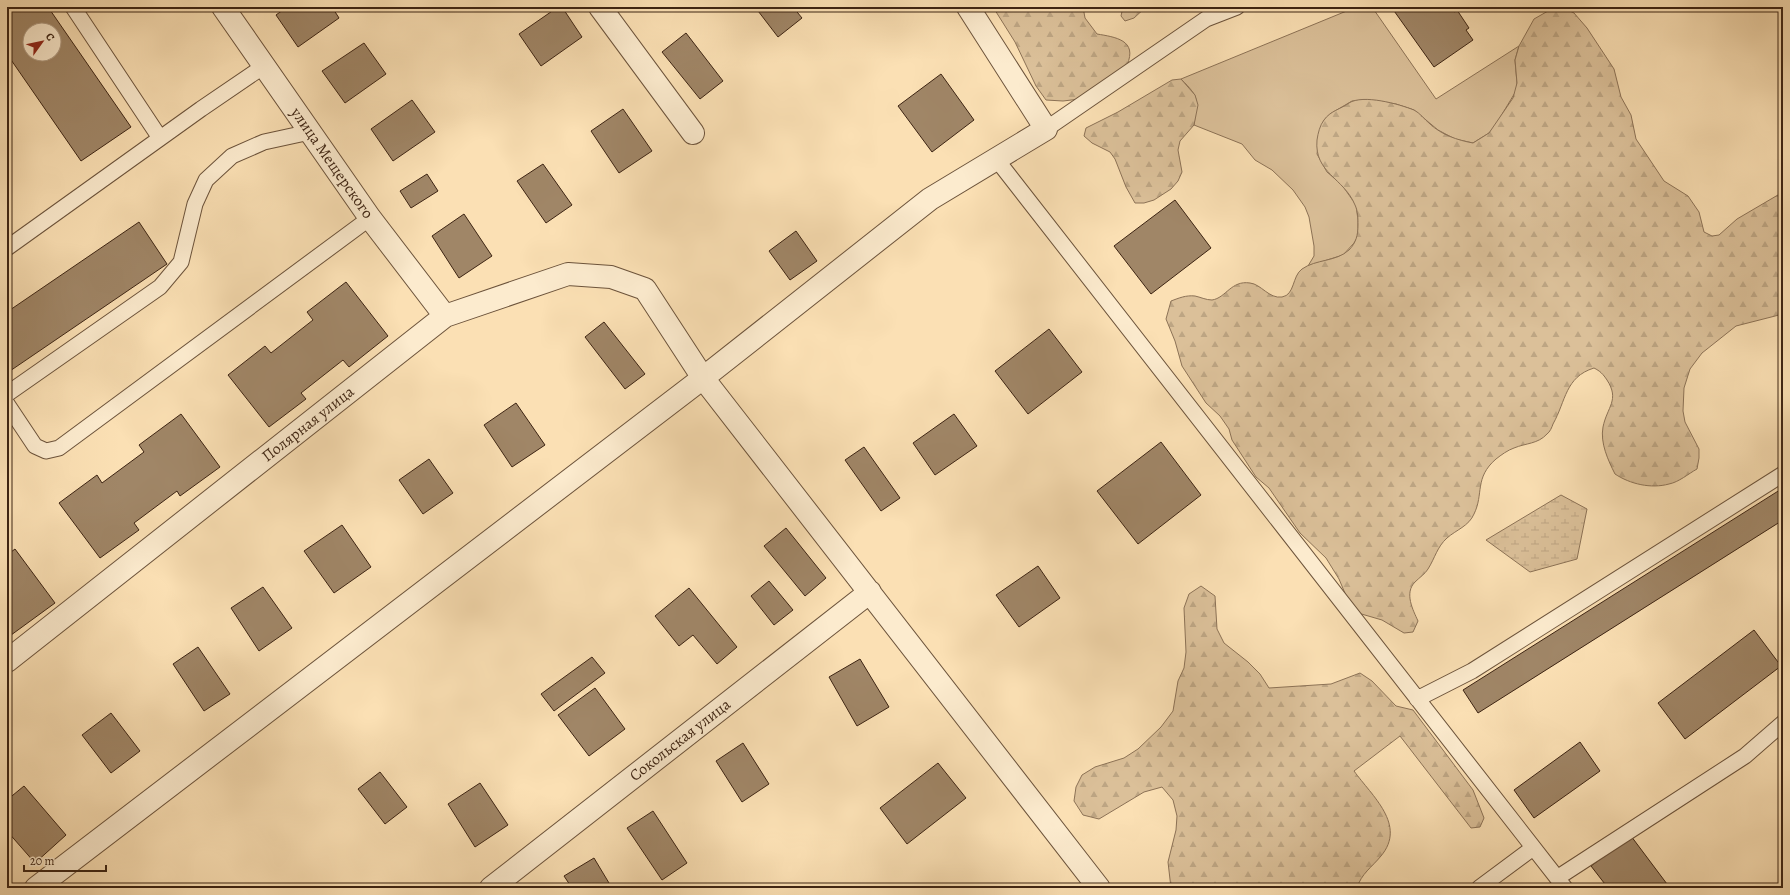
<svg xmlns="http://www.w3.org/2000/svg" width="1790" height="895" font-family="Alegreya,serif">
	<defs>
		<pattern id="forest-firs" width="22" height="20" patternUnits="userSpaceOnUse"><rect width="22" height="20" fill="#dbc099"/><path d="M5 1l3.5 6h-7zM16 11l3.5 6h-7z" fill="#bda583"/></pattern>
		<pattern id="wetland-marsh" width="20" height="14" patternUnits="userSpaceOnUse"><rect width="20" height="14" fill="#dbc099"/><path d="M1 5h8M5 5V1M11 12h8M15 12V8" fill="none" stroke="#bda583"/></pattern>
	</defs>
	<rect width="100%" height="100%" fill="#fbe0b4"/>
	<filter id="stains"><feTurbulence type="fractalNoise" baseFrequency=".005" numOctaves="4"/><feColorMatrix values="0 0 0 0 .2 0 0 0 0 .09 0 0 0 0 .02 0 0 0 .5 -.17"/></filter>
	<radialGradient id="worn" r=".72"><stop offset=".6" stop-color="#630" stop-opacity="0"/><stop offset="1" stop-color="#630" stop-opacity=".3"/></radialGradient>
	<!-- grass -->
	<path fill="#dbc099" stroke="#8c7256" d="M1352,7h20l64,92 83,-53 -4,14 2,23 -1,8 -21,35 -6,7 -16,10 -18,-4 -17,-9 -24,-20 -18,-6 -27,-4 -17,1 -22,13 -6,6 -3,7 -4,27 10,18 15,13 14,20 2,15v16l-4,7 -11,12 -35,11 6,-10v-10l-5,-29 -4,-10 -12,-17 -21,-20 -17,-10 -13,-16 -48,-19c3,-26 7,-26 -13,-46l168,-69z"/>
	<!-- forest -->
	<path fill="url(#forest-firs)" stroke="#8c7256" d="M993,7h90l2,11 12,16c18,3 41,6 30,31l-47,34 -17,2 -17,-1 -10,-14 -21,-44z
		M1123,7h23l-12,11 -9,3 -4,-5z
		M1555,7l11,2 8,4 13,15 27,41 7,28 10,18 5,24 28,42 24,15 11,16 5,20 8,4 7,-1 18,-16 46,-27v122l-47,12 -34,27 -12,16 -6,19 -1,23 2,11 14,27v9l-2,11c-9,5 -18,13 -28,15 -18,5 -39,0 -54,-10 -7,-14 -15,-31 -12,-47 4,-20 17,-27 4,-47 -4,-6 -7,-9 -13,-12 -29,9 -28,33 -41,56 -1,3 -3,8 -6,10 -9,10 -21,9 -33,14 -6,2 -13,7 -18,11 -22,19 -12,35 -22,55 -5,12 -18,16 -27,24 -10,9 -12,20 -19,31 -3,5 -8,8 -13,13 -11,11 -2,28 3,39l-5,11 -9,1 -22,-13 -24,-7 -11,-15 -8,-19 -13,-21 -26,-25 -31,-45 -13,-11 -24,-37 -3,-11 -9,-13 -14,-13 -24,-37 -7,-25 -9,-22 5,-18c8,-3 15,-6 24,-5 5,1 11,4 17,4 14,-2 19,-20 38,-17 11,1 19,16 32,14 13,-2 10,-21 20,-28 14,-10 34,-7 47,-19 7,-7 9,-15 9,-25 0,-6 0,-14 -3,-20 -11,-27 -41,-32 -38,-65 1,-7 3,-15 7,-20 6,-9 17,-11 25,-17 14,-9 50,1 65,7 6,3 10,9 16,14 12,11 27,16 43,19l16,-10 24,-35 4,-15 -2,-23 4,-14 15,-27z
		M1181,79l14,16 3,10 -4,20 -14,16 -2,9 4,22 -4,9 -7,8 -17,11 -10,3h-9l-9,-16 -11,-28 -5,-7 -18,-9 -8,-7 2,-8 32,-16 54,-32z
		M1201,586l14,10 2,33 7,14 24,19 12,12 9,14 62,-4 29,-11 12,8 24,25 17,4 60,80 11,28 -4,9 -9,1 -71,-92 -46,35c18,25 53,54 27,85 -9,11 -20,18 -24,32h-186l-3,-26 8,-32 1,-14 -4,-16 -11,-13 -18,5 -45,27 -16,-4 -9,-14 2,-14 6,-12 13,-8 29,-9 14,-9 23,-22 12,-16 5,-30 6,-13 2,-16 -2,-44 5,-14z"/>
	<!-- wetland -->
	<path fill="url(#wetland-marsh)" stroke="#8c7256" d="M1561,495l26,14 -10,50 -47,13 -44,-32z"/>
	<!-- building -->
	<path fill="#a08667" stroke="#3d2413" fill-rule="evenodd" d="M7,7h41l83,120 -50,34 -74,-107zM30,30h24v24h-24z
		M287,7h45l7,11 -41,29 -22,-32z
		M558,7h4l20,30 -41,29 -22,-32z
		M755,7h38l9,11 -24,19z
		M1394,7h56l4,5 3,-2 12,18 -3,2 7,10 -39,27 -42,-59z
		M686,33l37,48 -23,18 -38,-47z
		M364,43l22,31 -41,29 -23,-32z
		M941,74l33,46 -42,32 -34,-46z
		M412,100l23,32 -42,29 -22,-32z
		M623,109l29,42 -33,22 -28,-42z
		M543,164l29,41 -26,18 -29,-42z
		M427,174l11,17 -27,17 -11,-17z
		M1175,200l36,48 -60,46 -37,-48z
		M464,214l28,42 -33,22 -27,-42z
		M139,222l28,42 -160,109v-61z
		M796,231l21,30 -27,19 -21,-29z
		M346,282l42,54 -39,31 -6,-7 -42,33 5,6 -37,28 -41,-52 37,-29 6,7 42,-33 -6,-8z
		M604,322l41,52 -20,15 -40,-52z
		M1049,329l33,43 -54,42 -33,-43z
		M516,403l29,42 -33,22 -28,-42z
		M181,414l39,53 -40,29 -3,-5 -43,32 5,7 -39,28 -41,-55 38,-28 5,8 42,-31 -5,-7z
		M954,414l23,32 -42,29 -22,-32z
		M1161,442l40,53 -63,49 -41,-53z
		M864,447l36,51 -19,13 -36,-51z
		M429,459l24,34 -30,21 -24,-34z
		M1783,488v32l-305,193 -15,-23z
		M342,525l29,42 -37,26 -30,-42z
		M786,528l40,50 -21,18 -41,-50z
		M15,549l40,54 -48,35v-83z
		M1038,566l22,32 -41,29 -23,-32z
		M769,581l24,29 -19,15 -23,-29z
		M263,587l29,41 -33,23 -28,-43z
		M689,588l48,59 -20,17 -24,-29 -14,11 -24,-30z
		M1754,630l27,36 -96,73 -27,-36z
		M198,647l32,47 -26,17 -31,-47z
		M592,657l13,16 -51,38 -13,-17z
		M860,659l29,48 -32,19 -28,-49z
		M595,688l30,41 -36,27 -31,-41z
		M111,713l29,38 -29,22 -29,-38z
		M1580,742l20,29 -66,47 -20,-28z
		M743,743l26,41 -27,18 -26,-41z
		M938,763l28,35 -59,46 -27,-36z
		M380,772l27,35 -22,17 -27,-35z
		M480,783l28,42 -33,22 -27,-43z
		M24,786l42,49 -31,28 -28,-32v-31z
		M653,811l34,52 -25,17 -35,-52z
		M1631,836l36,48 -6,4h-53l-17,-22z
		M594,858l18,30h-40l-8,-12z"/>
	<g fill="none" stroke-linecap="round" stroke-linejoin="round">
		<defs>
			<path id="service" d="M73,7l87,131
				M1046,129l160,-110 31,-12
				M997,160l568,728
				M7,248l194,-139 63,-43
				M7,394l153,-107 21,-25 14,-58 11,-24 26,-24 32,-14 46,-10
				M7,404l28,42 11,5 13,-3 311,-230
				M1417,699l55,-28 311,-197
				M1557,878l188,-122 38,-33
				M1479,888l54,-40"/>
			<path id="minor" d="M223,7l147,211 75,98
				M600,7l93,126
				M7,661l438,-345 123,-42 43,3 34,12 58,89 396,510
				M36,888l667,-510 227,-179 116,-70 -78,-122
				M491,888l379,-296"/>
		</defs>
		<!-- service casing -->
		<use href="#service" stroke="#6c533b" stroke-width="17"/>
		<!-- minor casing -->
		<use href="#minor" stroke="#6c533b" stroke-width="24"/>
		<!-- service -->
		<use href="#service" stroke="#fcebce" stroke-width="15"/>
		<!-- minor -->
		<use href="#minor" stroke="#fcebce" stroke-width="22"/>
	</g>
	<g text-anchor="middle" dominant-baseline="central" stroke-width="3" stroke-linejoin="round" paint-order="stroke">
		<!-- street labels -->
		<g font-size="16" fill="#3d2413" stroke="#fcebce">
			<text transform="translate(332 163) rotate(55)">улица Мещерского</text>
			<text transform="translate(308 424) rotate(-38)">Полярная улица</text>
			<text transform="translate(680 740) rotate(-38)">Сокольская улица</text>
		</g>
	</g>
	<!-- margin -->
	<rect width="1790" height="895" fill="none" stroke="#fbe0b4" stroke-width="24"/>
	<rect x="8" y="8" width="1774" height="879" fill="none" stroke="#3d2413" stroke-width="2"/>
	<rect x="12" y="12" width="1766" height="871" fill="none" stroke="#3d2413"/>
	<!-- north arrow -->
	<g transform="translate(42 42) rotate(57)"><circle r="19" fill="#fcebce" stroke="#b09b83"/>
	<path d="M0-3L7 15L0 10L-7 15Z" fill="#8f2418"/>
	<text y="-6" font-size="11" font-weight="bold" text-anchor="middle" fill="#3d2413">С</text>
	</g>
	<!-- scale -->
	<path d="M24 865v6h82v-6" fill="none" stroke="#3d2413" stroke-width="2"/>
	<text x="30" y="865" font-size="12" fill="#3d2413" stroke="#fcebce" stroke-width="3" paint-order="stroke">20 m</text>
	<rect width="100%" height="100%" filter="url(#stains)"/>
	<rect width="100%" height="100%" fill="url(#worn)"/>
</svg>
